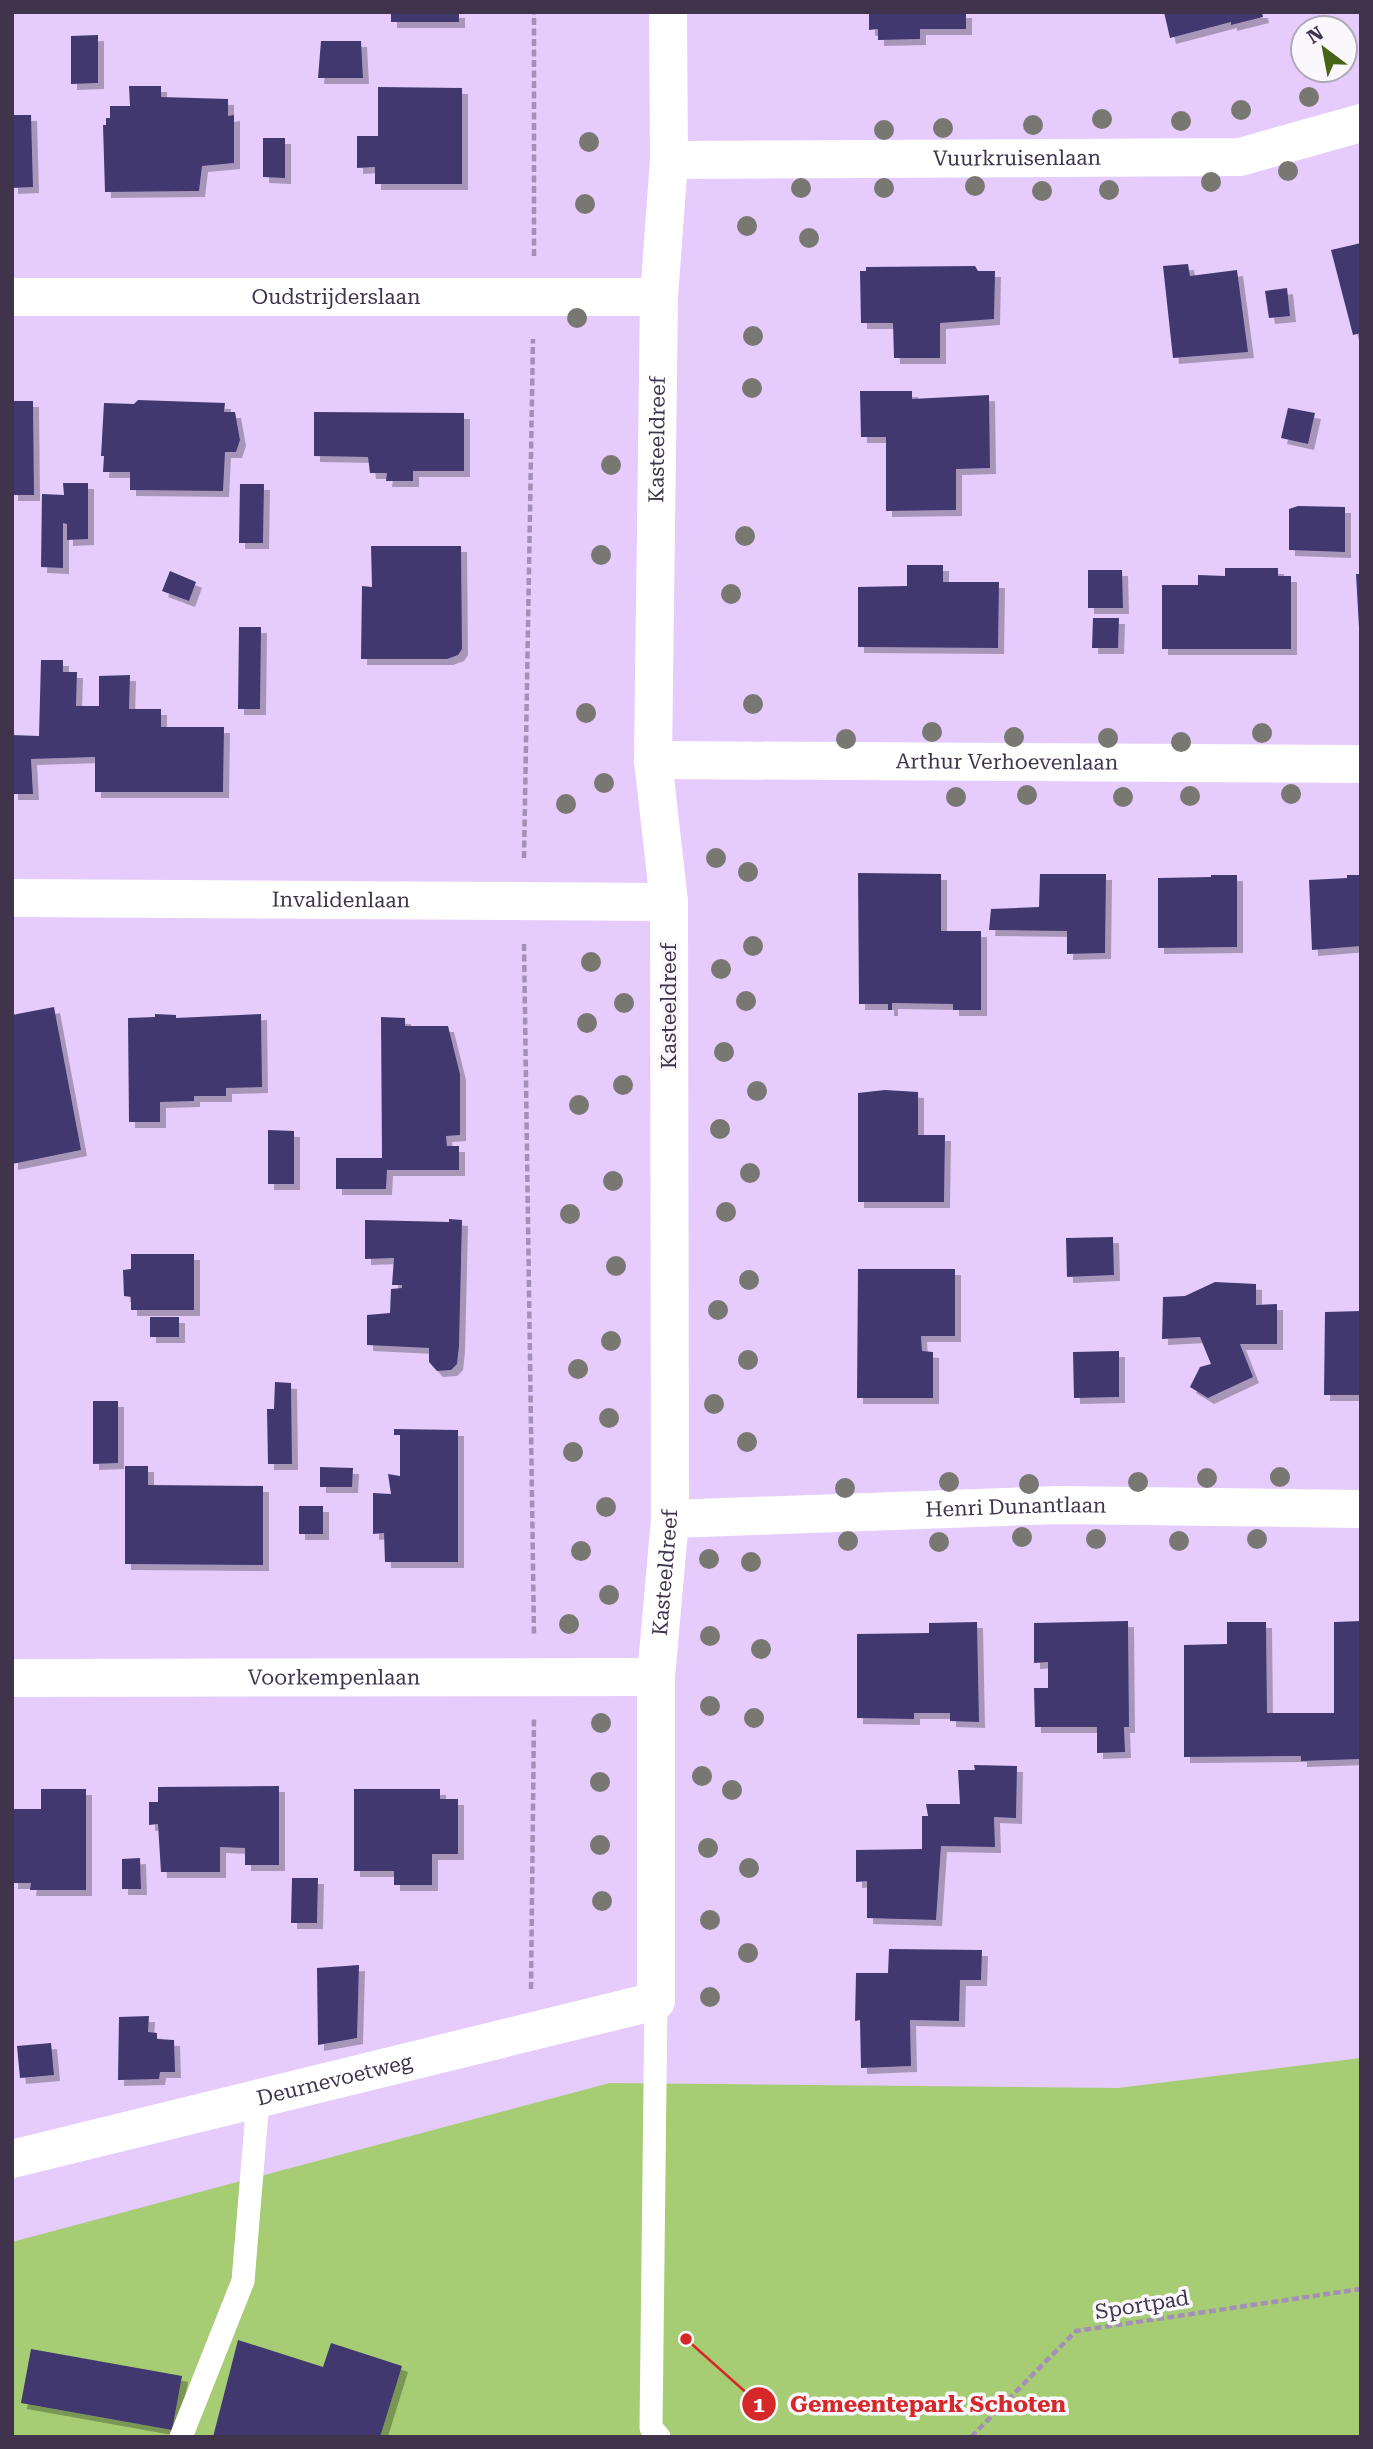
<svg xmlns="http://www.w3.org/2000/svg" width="1373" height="2449" font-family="'Roboto Serif',serif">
	<defs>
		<filter id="shadow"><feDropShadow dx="6" dy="6" stdDeviation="0" flood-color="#0004"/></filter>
	</defs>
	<rect width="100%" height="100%" fill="#e5ccfc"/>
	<!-- green -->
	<path fill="#a6cc74" d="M1361,2058v379h-1349v-195l598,-159 508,5z"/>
	<!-- building -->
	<path fill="#40396e" filter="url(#shadow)" d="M391,12h68v10h-68z
		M869,12h97v17h-46v10l-42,1v-11l-9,1z
		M1164,12h98l1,5 -32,8v-3l-61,16z
		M98,35v48l-27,1v-48z
		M321,41h40l2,37h-45z
		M129,86h32v11l67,2v17l6,-1v48l-32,3 -3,25 -94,1 -2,-67h3v-7h4v-12h20z
		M378,87l84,1v96h-87v-17l-18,1v-32h21z
		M12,115h19l2,72 -21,1z
		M263,138h22v40l-22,-1z
		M1361,243v90l-8,2 -22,-85z
		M1188,264l2,12 47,-6 11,82 -75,6 -10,-92z
		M975,266l3,5h17l-1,48 -54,4v35h-46l-1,-35h-32l-1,-52h6v-4z
		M1287,288l3,28 -21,2 -4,-27z
		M860,391h52v8l77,-4 1,73 -34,1v41l-70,1v-74h-25z
		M138,400l87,3 -1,9h11l5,28 -4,12h-11l-2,39 -93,-1v-18h-27l1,-16h-3l3,-53 30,1z
		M12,401h21l1,94h-22z
		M1288,408l27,5 -7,31 -27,-6z
		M314,412l150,1v58h-51v10h-27l1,-8h-17l-2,-16 -54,-1z
		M63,483h25v56l-21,1v-16l-4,-1v45l-22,-1 1,-73 22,1z
		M240,484h24l-1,59h-24z
		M1298,506l47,1v45l-56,-2v-41z
		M371,546h90l1,103 -4,6 -11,4h-86l1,-73 10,1z
		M907,565h36v17h56l-1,66 -140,-1v-60l49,-1z
		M1225,568h53v8h13v73h-129v-64h36v-10l27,1z
		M1088,570h34l1,38h-35z
		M170,571l26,11 -7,19 -27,-10z
		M1356,574h5v54h-2z
		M1093,618h26l-1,30h-26z
		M239,627h22l-1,82h-22z
		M41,660h22v12h14l-1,34h23v-30l31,-1 -1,34h32v18h63l-1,65h-128v-35l-64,2 2,35h-21v-59l27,1z
		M858,873l83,1v57h40v79h-28v-6l-61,-1v7h-4v-6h-29z
		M1040,874h66l-1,79 -38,1v-23l-78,-1 2,-21 48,-2z
		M1211,875h26v72l-79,1v-70l53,-1z
		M1347,875h14v71l-49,4 -3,-70 38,-2z
		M54,1007l27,143 -69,14v-149z
		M155,1014l21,1v3l85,-4 1,73 -36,1v8h-32v5l-34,1v20h-31l-1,-104 27,-1z
		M381,1017l24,1v8h43l12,48v61l-14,1 1,10h12v24h-72l-1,19h-50v-31h46z
		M885,1090l33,2v43h27l-1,67h-86v-109z
		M268,1130l26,1v53h-26z
		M449,1219l13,1 -3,126 -2,18 -6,6 -14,1 -8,-9v-14l-62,-3v-30l23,-2 1,-24 11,-1v-3h-10l2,-27 -29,1v-39l84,2z
		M1113,1237l1,38 -47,2 -1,-39z
		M131,1254h63v56h-63v-13l-7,-1 -1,-26 8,-1z
		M858,1269h97v67h-34l1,15 11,1v46h-76z
		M1215,1282l41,2v21l21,-1v40h-37l13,33 -45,21 -18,-11 10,-20 11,-3 -11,-27 -38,2 1,-42 22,-1z
		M1361,1311v84h-37l1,-83z
		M150,1317h29v20h-29z
		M1119,1351v46l-45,1 -1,-46z
		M275,1382l16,1 1,81h-24l-1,-55h7z
		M93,1401h25v62l-25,1z
		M394,1429l64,1v132h-73l-1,-29 -11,1v-41l18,1 -3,-20 12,2v-41h-6z
		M125,1466h23v19l115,1v79l-138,-1z
		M320,1467l33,1 -1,19h-32z
		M299,1506h24v28h-24z
		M1128,1621l1,106h-5l1,25 -28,1v-26h-62l-1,-39h14v-26l-14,1v-40z
		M1361,1621v138l-60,2v-5l-117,1v-112l43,-1v-22h39l1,91h67v-91z
		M977,1622l2,100 -29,-1v-8h-36v6l-57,-1v-84l72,-1v-10z
		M974,1765l43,1 -1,52 -22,-1 1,30 -54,-1 -5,74 -69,-2v-37l-11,1v-32l66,-1v-33h6l-2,-12h34l-2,-34h17z
		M279,1786v79h-34v-17l-25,-1v25h-59l-3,-48 -9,1v-23h9v-15z
		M41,1789h45v101h-56l1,-7h-19v-74h29z
		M354,1789h86v10h18v55h-26v31h-38v-14h-40z
		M140,1858l1,31h-19v-30z
		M292,1878h26l-1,45h-26z
		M889,1949l93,1 -1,30h-21l-1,41 -49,-1 1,46 -50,2 -1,-48 -5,1 1,-48h32z
		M359,1965l-2,73 -39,7 -1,-77z
		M149,2016l-1,16 9,1v6l17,1 1,32h-15l-1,7 -41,1 1,-63z
		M51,2043l3,32 -34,3 -3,-32z
		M238,2340l85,27 8,-24 71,23 -22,71h-167z
		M31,2349l151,27 -10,54 -151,-27z"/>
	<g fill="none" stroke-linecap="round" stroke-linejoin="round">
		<!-- path -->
		<path stroke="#a490b6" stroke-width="4.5" stroke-dasharray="7 3.5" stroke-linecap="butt" d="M534,256v-244
			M524,858l9,-519
			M524,944l10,691
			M531,1989l3,-272
			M971,2437l105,-106 285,-42"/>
		<!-- service -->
		<path stroke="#fff" stroke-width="23" d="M656,2001l-5,427 8,9
			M181,2437l62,-156 15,-181"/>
		<!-- minor -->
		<g stroke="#fff" stroke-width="38">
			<path id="s1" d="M669,160l571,-3 121,-34"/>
			<path id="s2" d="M12,297h647"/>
			<path id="s3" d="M653,760l708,4"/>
			<path id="s4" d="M12,898l657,4"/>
			<path id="s5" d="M670,1519l389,-14 302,4"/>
			<path id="s6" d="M12,1678l644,-1"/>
			<path id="s7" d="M12,2159l644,-158v-324l14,-158 -1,-617 -16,-142 6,-463 10,-137 -1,-148"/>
		</g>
	</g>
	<!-- trees -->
	<g fill="#797771">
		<circle cx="1309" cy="97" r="10"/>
		<circle cx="1241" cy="110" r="10"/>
		<circle cx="1102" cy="119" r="10"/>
		<circle cx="1181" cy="121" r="10"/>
		<circle cx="1033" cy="125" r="10"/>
		<circle cx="943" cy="128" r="10"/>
		<circle cx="884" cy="130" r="10"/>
		<circle cx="589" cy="142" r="10"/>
		<circle cx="1288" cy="171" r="10"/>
		<circle cx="1211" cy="182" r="10"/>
		<circle cx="975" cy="186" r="10"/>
		<circle cx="801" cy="188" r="10"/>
		<circle cx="884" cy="188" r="10"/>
		<circle cx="1109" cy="190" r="10"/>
		<circle cx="1042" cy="191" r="10"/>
		<circle cx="585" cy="204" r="10"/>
		<circle cx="747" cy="226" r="10"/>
		<circle cx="809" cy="238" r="10"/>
		<circle cx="577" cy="318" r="10"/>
		<circle cx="753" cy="336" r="10"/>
		<circle cx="752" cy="388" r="10"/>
		<circle cx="611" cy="465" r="10"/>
		<circle cx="745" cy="536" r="10"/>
		<circle cx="601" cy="555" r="10"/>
		<circle cx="731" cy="594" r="10"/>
		<circle cx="753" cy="704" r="10"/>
		<circle cx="586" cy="713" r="10"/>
		<circle cx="932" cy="732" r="10"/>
		<circle cx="1262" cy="733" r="10"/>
		<circle cx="1014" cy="737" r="10"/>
		<circle cx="1108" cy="738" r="10"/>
		<circle cx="846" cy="739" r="10"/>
		<circle cx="1181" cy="742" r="10"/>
		<circle cx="604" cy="783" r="10"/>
		<circle cx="1291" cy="794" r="10"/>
		<circle cx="1027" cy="795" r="10"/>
		<circle cx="1190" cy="796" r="10"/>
		<circle cx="956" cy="797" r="10"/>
		<circle cx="1123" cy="797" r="10"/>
		<circle cx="566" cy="804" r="10"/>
		<circle cx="716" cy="858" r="10"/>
		<circle cx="748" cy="872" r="10"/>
		<circle cx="753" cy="946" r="10"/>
		<circle cx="591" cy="962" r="10"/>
		<circle cx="721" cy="969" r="10"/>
		<circle cx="746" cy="1001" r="10"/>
		<circle cx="624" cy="1003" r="10"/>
		<circle cx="587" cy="1023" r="10"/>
		<circle cx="724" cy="1052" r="10"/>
		<circle cx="623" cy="1085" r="10"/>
		<circle cx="757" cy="1091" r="10"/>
		<circle cx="579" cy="1105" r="10"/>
		<circle cx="720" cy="1129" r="10"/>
		<circle cx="750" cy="1173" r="10"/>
		<circle cx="613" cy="1181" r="10"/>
		<circle cx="726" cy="1212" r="10"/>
		<circle cx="570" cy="1214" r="10"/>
		<circle cx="616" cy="1266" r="10"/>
		<circle cx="749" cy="1280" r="10"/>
		<circle cx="718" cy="1310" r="10"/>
		<circle cx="611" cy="1341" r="10"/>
		<circle cx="748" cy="1360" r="10"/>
		<circle cx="578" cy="1369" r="10"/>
		<circle cx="714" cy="1404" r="10"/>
		<circle cx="609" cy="1418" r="10"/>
		<circle cx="747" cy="1442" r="10"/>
		<circle cx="573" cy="1452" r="10"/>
		<circle cx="1280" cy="1477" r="10"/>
		<circle cx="1207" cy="1478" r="10"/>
		<circle cx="949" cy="1482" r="10"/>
		<circle cx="1138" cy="1482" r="10"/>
		<circle cx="1029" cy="1484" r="10"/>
		<circle cx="845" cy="1488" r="10"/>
		<circle cx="606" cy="1507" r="10"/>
		<circle cx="1022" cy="1537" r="10"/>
		<circle cx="1096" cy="1539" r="10"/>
		<circle cx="1257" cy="1539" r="10"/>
		<circle cx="848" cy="1541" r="10"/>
		<circle cx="1179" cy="1541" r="10"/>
		<circle cx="939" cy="1542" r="10"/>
		<circle cx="581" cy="1551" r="10"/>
		<circle cx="709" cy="1559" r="10"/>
		<circle cx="751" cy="1562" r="10"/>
		<circle cx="609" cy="1595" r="10"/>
		<circle cx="569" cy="1624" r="10"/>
		<circle cx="710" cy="1636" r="10"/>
		<circle cx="761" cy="1649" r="10"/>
		<circle cx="710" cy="1706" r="10"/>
		<circle cx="754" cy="1718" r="10"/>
		<circle cx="601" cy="1723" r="10"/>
		<circle cx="702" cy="1776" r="10"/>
		<circle cx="600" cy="1782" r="10"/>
		<circle cx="732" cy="1790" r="10"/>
		<circle cx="600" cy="1845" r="10"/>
		<circle cx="708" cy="1848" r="10"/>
		<circle cx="749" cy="1868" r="10"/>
		<circle cx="602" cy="1901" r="10"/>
		<circle cx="710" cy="1920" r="10"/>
		<circle cx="748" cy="1953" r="10"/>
		<circle cx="710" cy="1997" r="10"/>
	</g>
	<g text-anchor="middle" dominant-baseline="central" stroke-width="7" stroke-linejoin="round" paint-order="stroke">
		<!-- street labels -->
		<g font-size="21" fill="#40344c" stroke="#faf7fd">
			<text stroke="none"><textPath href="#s1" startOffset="348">Vuurkruisenlaan</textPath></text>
			<text stroke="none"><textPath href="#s2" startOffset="324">Oudstrijderslaan</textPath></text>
			<text stroke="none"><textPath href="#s7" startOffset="2226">Kasteeldreef</textPath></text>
			<text stroke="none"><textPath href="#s3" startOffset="354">Arthur Verhoevenlaan</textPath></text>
			<text stroke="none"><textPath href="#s4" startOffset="329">Invalidenlaan</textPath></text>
			<text transform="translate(669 1006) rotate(-90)">Kasteeldreef</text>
			<text stroke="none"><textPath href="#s5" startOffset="346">Henri Dunantlaan</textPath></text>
			<text stroke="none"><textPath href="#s7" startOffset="1092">Kasteeldreef</textPath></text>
			<text stroke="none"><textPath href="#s6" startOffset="322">Voorkempenlaan</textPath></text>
			<text stroke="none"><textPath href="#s7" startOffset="332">Deurnevoetweg</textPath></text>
			<text transform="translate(1142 2305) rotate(-9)">Sportpad</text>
		</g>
	</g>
	<!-- callouts -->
	<path fill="none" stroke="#d62828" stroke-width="2.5" d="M686 2339L759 2404"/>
	<g fill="#d62828" stroke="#faf7fd" stroke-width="2.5">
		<circle cx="686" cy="2339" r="7"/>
		<circle cx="759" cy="2404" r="18"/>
	</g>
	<g font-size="21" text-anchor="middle" font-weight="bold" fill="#fff">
		<text x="759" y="2412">1</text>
	</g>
	<g font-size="23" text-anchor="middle" font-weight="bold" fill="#d62828" stroke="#faf7fd" stroke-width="7" stroke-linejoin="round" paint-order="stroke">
		<text x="928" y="2412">Gemeentepark Schoten</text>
	</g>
	<!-- border -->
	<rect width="1373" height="2449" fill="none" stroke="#40344c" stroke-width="28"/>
	<!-- north arrow -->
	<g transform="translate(1324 49) rotate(328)"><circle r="33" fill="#faf7fd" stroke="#b0a9b6" stroke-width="2"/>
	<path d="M0-5L12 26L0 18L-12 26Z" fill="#466316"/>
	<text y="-10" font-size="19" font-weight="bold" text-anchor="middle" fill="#40344c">N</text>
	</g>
</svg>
